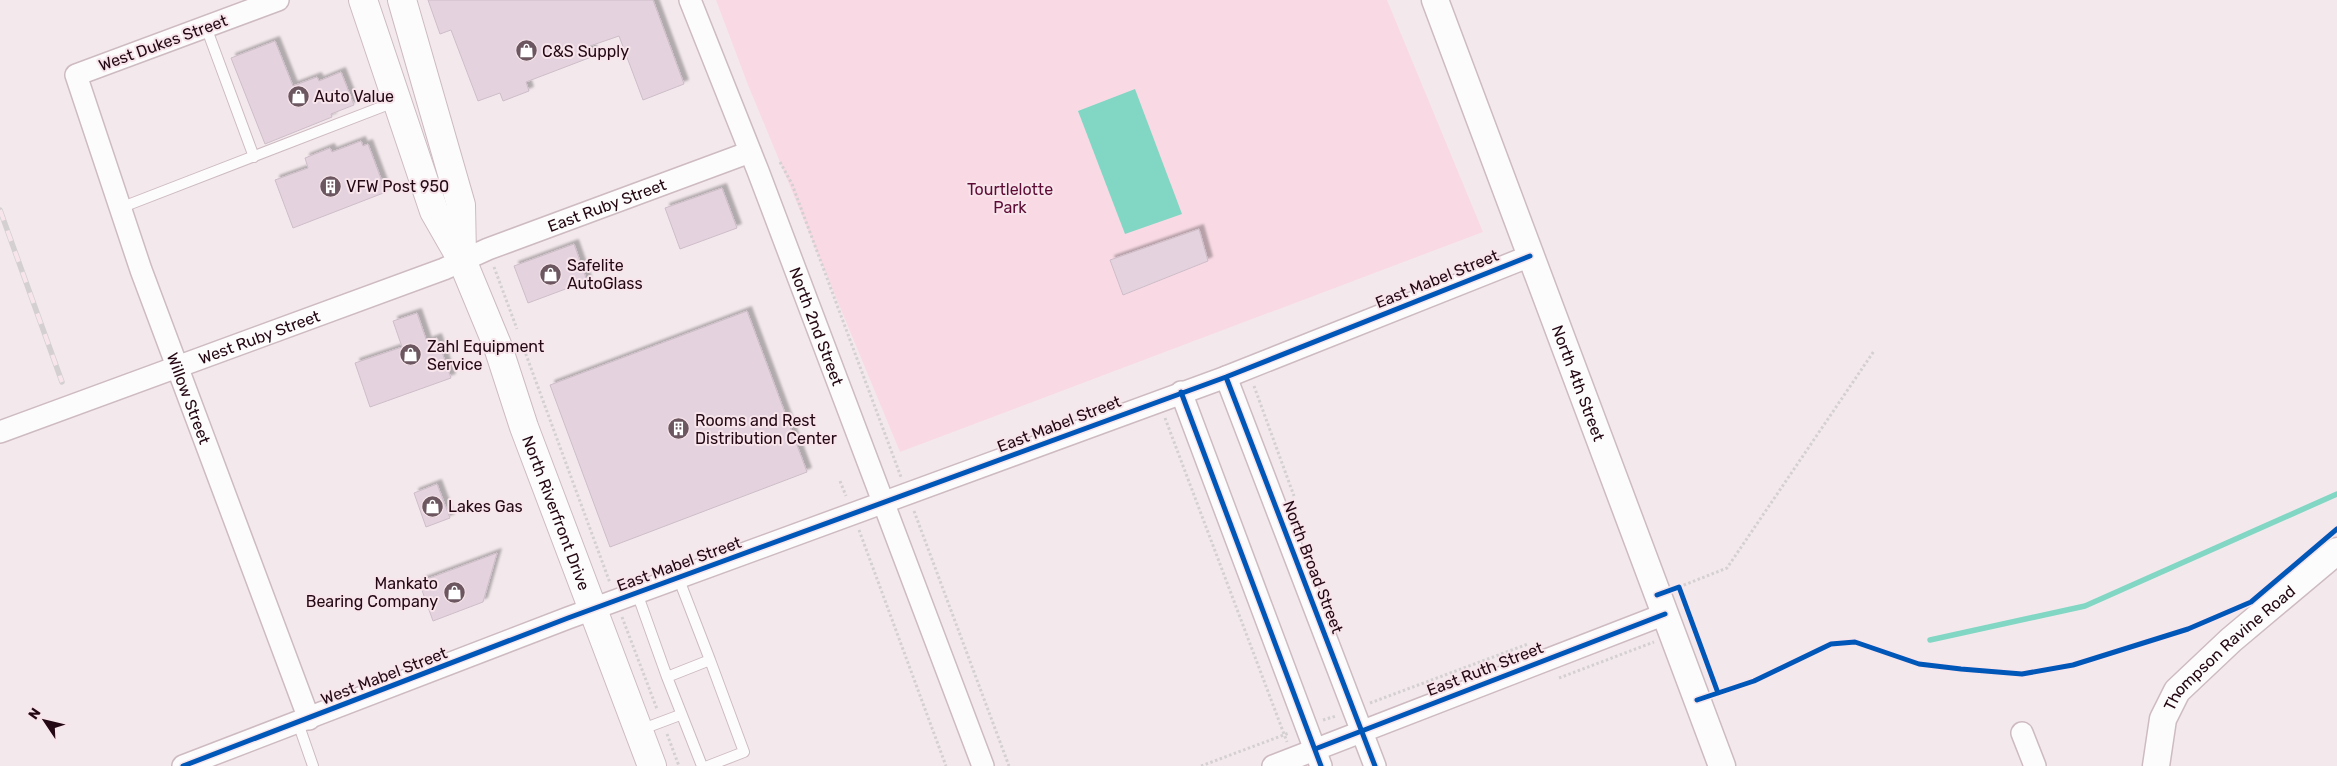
<svg xmlns="http://www.w3.org/2000/svg" width="2337" height="766" font-family="Rubik,sans-serif">
	<defs>
		<filter id="shadow"><feDropShadow dx="4.5" dy="-4.5" stdDeviation="1" flood-color="#0004"/></filter>
	</defs>
	<rect width="100%" height="100%" fill="#f3e9ec"/>
	<!-- green -->
	<path fill="#f9dae4" d="M716,0h671l96,232 -583,220 -152,-367z"/>
	<!-- water -->
	<path fill="#81d7c4" d="M1135,89l47,125 -57,20 -47,-123z"/>
	<g fill="none" stroke-linecap="round" stroke-linejoin="round">
		<!-- stream -->
		<path stroke="#81d7c4" stroke-width="5.5" d="M1930,640l155,-34 252,-112"/>
	</g>
	<!-- building -->
	<path fill="#e4d3de" stroke="#cebdc8" filter="url(#shadow)" d="M428,0h225l31,84 -41,16 -24,-64 -29,10 4,10 -68,26 3,9 -26,10 -3,-8 -22,8 -27,-71 -11,4z
		M275,41l18,45 24,-9 2,4 22,-9 13,33 -23,9 1,3 -67,27 -34,-86z
		M361,141l2,5 5,-2 18,48 -93,36 -18,-48 33,-12 -3,-10 25,-10 2,4z
		M722,188l15,40 -57,21 -15,-41z
		M1199,229l9,32 -85,34 -13,-35z
		M574,244l13,37 -59,22 -14,-37z
		M747,311l60,161 -197,75 -60,-162z
		M417,313l10,29 10,-4 14,40 -81,29 -15,-44 47,-16 -9,-26z
		M437,484l13,34 -24,9 -12,-34z
		M497,553l-14,49 -50,19 -14,-39z"/>
	<g fill="none" stroke-linecap="round" stroke-linejoin="round">
		<defs>
			<path id="service" d="M206,27l48,130
				M120,208l277,-107
				M678,577l32,83
				M637,593l30,84
				M298,723l15,43
				M640,730l40,-15
				M702,766l-35,-89 43,-17 34,92 -36,14"/>
			<g id="minor">
				<path id="s1" d="M278,0l-202,75 65,195 168,449"/>
				<path id="s2" d="M690,0l68,171 225,595"/>
				<path d="M1226,377l149,389"/>
				<path d="M1181,392l140,374"/>
				<path id="s3" d="M0,432l444,-163 44,-20 262,-97"/>
				<path d="M2022,733l13,33"/>
				<path d="M183,766l385,-148 658,-241 304,-121"/>
				<path d="M1273,766l392,-152"/>
			</g>
			<g id="tertiary">
				<path id="s4" d="M1435,0l287,766"/>
				<path id="s5" d="M2156,766l7,-47 14,-28 54,-51 106,-89"/>
			</g>
			<g id="secondary">
				<path id="s6" d="M363,0l71,211 28,49 36,87 26,80 128,339"/>
				<path d="M402,0l59,205 1,51"/>
			</g>
		</defs>
		<!-- service casing -->
		<use href="#service" stroke="#cebbc2" stroke-width="12"/>
		<!-- minor casing -->
		<use href="#minor" stroke="#cebbc2" stroke-width="24"/>
		<!-- tertiary casing -->
		<use href="#tertiary" stroke="#cebbc2" stroke-width="29"/>
		<!-- secondary casing -->
		<use href="#secondary" stroke="#cebbc2" stroke-width="30"/>
		<!-- path -->
		<path stroke="#d4d0d2" stroke-width="3" stroke-dasharray="2.5 2.5" stroke-linecap="butt" d="M780,162l12,22 109,293
			M494,267l23,62
			M524,349l86,234
			M1254,386l40,110
			M1165,418l122,324
			M840,481l6,15
			M914,511l95,255
			M859,530l87,236
			M1679,587l48,-19 147,-217
			M622,617l35,92
			M1559,678l95,-36
			M1370,703l158,-59
			M1323,720l13,-4
			M667,734l12,32
			M1201,766l88,-33"/>
		<!-- service -->
		<use href="#service" stroke="#fdfcfc" stroke-width="10"/>
		<!-- minor -->
		<use href="#minor" stroke="#fdfcfc" stroke-width="21"/>
		<!-- tertiary -->
		<use href="#tertiary" stroke="#fdfcfc" stroke-width="26"/>
		<!-- secondary -->
		<use href="#secondary" stroke="#fdfcfc" stroke-width="28"/>
		<defs>
			<path id="rail" d="M0,210l62,172"/>
		</defs>
		<!-- rail casing -->
		<use href="#rail" stroke="#d4d0d2" stroke-width="5.5"/>
		<!-- rail -->
		<use href="#rail" stroke="#f7e5eb" stroke-width="4" stroke-dasharray="11" stroke-linecap="butt"/>
		<defs>
			<path id="cycleway" d="M1226,377l149,389
				M1181,392l140,374
				M1657,595l22,-8 39,106
				M1697,700l57,-19 77,-37 24,-2 64,22 42,5 61,5 51,-9 115,-36 63,-27 86,-73
				M1315,749l350,-135
				M183,766l385,-148 658,-241 304,-121"/>
		</defs>
		<!-- cycleway casing -->
		<use href="#cycleway" stroke="#f7e5eb" stroke-width="8"/>
		<!-- cycleway -->
		<use href="#cycleway" stroke="#0057b8" stroke-width="5"/>
	</g>
	<!-- icons -->
	<defs>
		<symbol id="shop-disc" viewBox="-11 -11 22 22"><circle r="9.5" fill="#6c5760" stroke="#f7e5eb"/><path d="M-5-2.5h2.3a2.7 3.5 0 0 1 5.4 0H5L5.5 6h-11ZM-1.5-2.5h3a1.5 2.3 0 0 0-3 0Z" fill="#fff"/></symbol>
		<symbol id="building-disc" viewBox="-11 -11 22 22"><circle r="9.5" fill="#6c5760" stroke="#f7e5eb"/><path d="M-4-6H4V6H1V3H-1V6H-4ZM-2.5-4.3h1.7v1.8h-1.7ZM.8-4.3h1.7v1.8H.8ZM-2.5-1h1.7V.8h-1.7ZM.8-1h1.7V.8H.8Z" fill="#fff"/></symbol>
	</defs>
	<g fill-rule="evenodd">
		<use href="#shop-disc" x="514" y="38" width="25" height="25"/>
		<use href="#shop-disc" x="286" y="84" width="25" height="25"/>
		<use href="#building-disc" x="318" y="174" width="25" height="25"/>
		<use href="#shop-disc" x="538" y="262" width="25" height="25"/>
		<use href="#shop-disc" x="398" y="342" width="25" height="25"/>
		<use href="#building-disc" x="666" y="416" width="25" height="25"/>
		<use href="#shop-disc" x="420" y="494" width="25" height="25"/>
		<use href="#shop-disc" x="442" y="580" width="25" height="25"/>
	</g>
	<g text-anchor="middle" dominant-baseline="central" stroke-width="4" stroke-linejoin="round" paint-order="stroke">
		<!-- street labels -->
		<g font-size="16" fill="#240814" stroke="#f7e5eb">
			<text transform="translate(163 43) rotate(-20)">West Dukes Street</text>
			<text stroke="none"><textPath href="#s3" startOffset="648">East Ruby Street</textPath></text>
			<text transform="translate(1437 279) rotate(-22)">East Mabel Street</text>
			<text stroke="none"><textPath href="#s2" startOffset="350">North 2nd Street</textPath></text>
			<text stroke="none"><textPath href="#s3" startOffset="276">West Ruby Street</textPath></text>
			<text stroke="none"><textPath href="#s4" startOffset="409">North 4th Street</textPath></text>
			<text stroke="none"><textPath href="#s1" startOffset="558">Willow Street</textPath></text>
			<text transform="translate(1059 424) rotate(-21)">East Mabel Street</text>
			<text stroke="none"><textPath href="#s6" startOffset="549">North Riverfront Drive</textPath></text>
			<text transform="translate(679 564) rotate(-20)">East Mabel Street</text>
			<text transform="translate(1313 567) rotate(69)">North Broad Street</text>
			<text stroke="none"><textPath href="#s5" startOffset="146">Thompson Ravine Road</textPath></text>
			<text transform="translate(1485 669) rotate(-21)">East Ruth Street</text>
			<text transform="translate(384 676) rotate(-21)">West Mabel Street</text>
		</g>
		<!-- poi labels -->
		<g font-size="16" fill="#240814" stroke="#f7e5eb" text-anchor="start">
			<text x="542" y="51">C&amp;S Supply</text>
			<text x="314" y="96">Auto Value</text>
			<text x="346" y="186">VFW Post 950</text>
			<text x="567" y="265">Safelite<tspan x="567" dy="18">AutoGlass</tspan></text>
			<text x="427" y="346">Zahl Equipment<tspan x="427" dy="18">Service</tspan></text>
			<text x="695" y="420">Rooms and Rest<tspan x="695" dy="18">Distribution Center</tspan></text>
			<text x="448" y="506">Lakes Gas</text>
			<text x="438" y="583" text-anchor="end">Mankato<tspan x="438" dy="18">Bearing Company</tspan></text>
		</g>
		<!-- park labels -->
		<g font-size="16" fill="#5d0b35" stroke="#f7e5eb">
			<text x="1010" y="189">Tourtlelotte<tspan x="1010" dy="18">Park</tspan></text>
		</g>
	</g>
	<!-- north arrow -->
	<g transform="translate(45 721) rotate(305)" stroke="#f7e5eb" stroke-width="4" paint-order="stroke">
	<path d="M0-4L9 19L0 12L-9 19Z" fill="#240814"/>
	<text y="-8" font-size="14" font-weight="bold" text-anchor="middle" fill="#240814">N</text>
	</g>
</svg>
